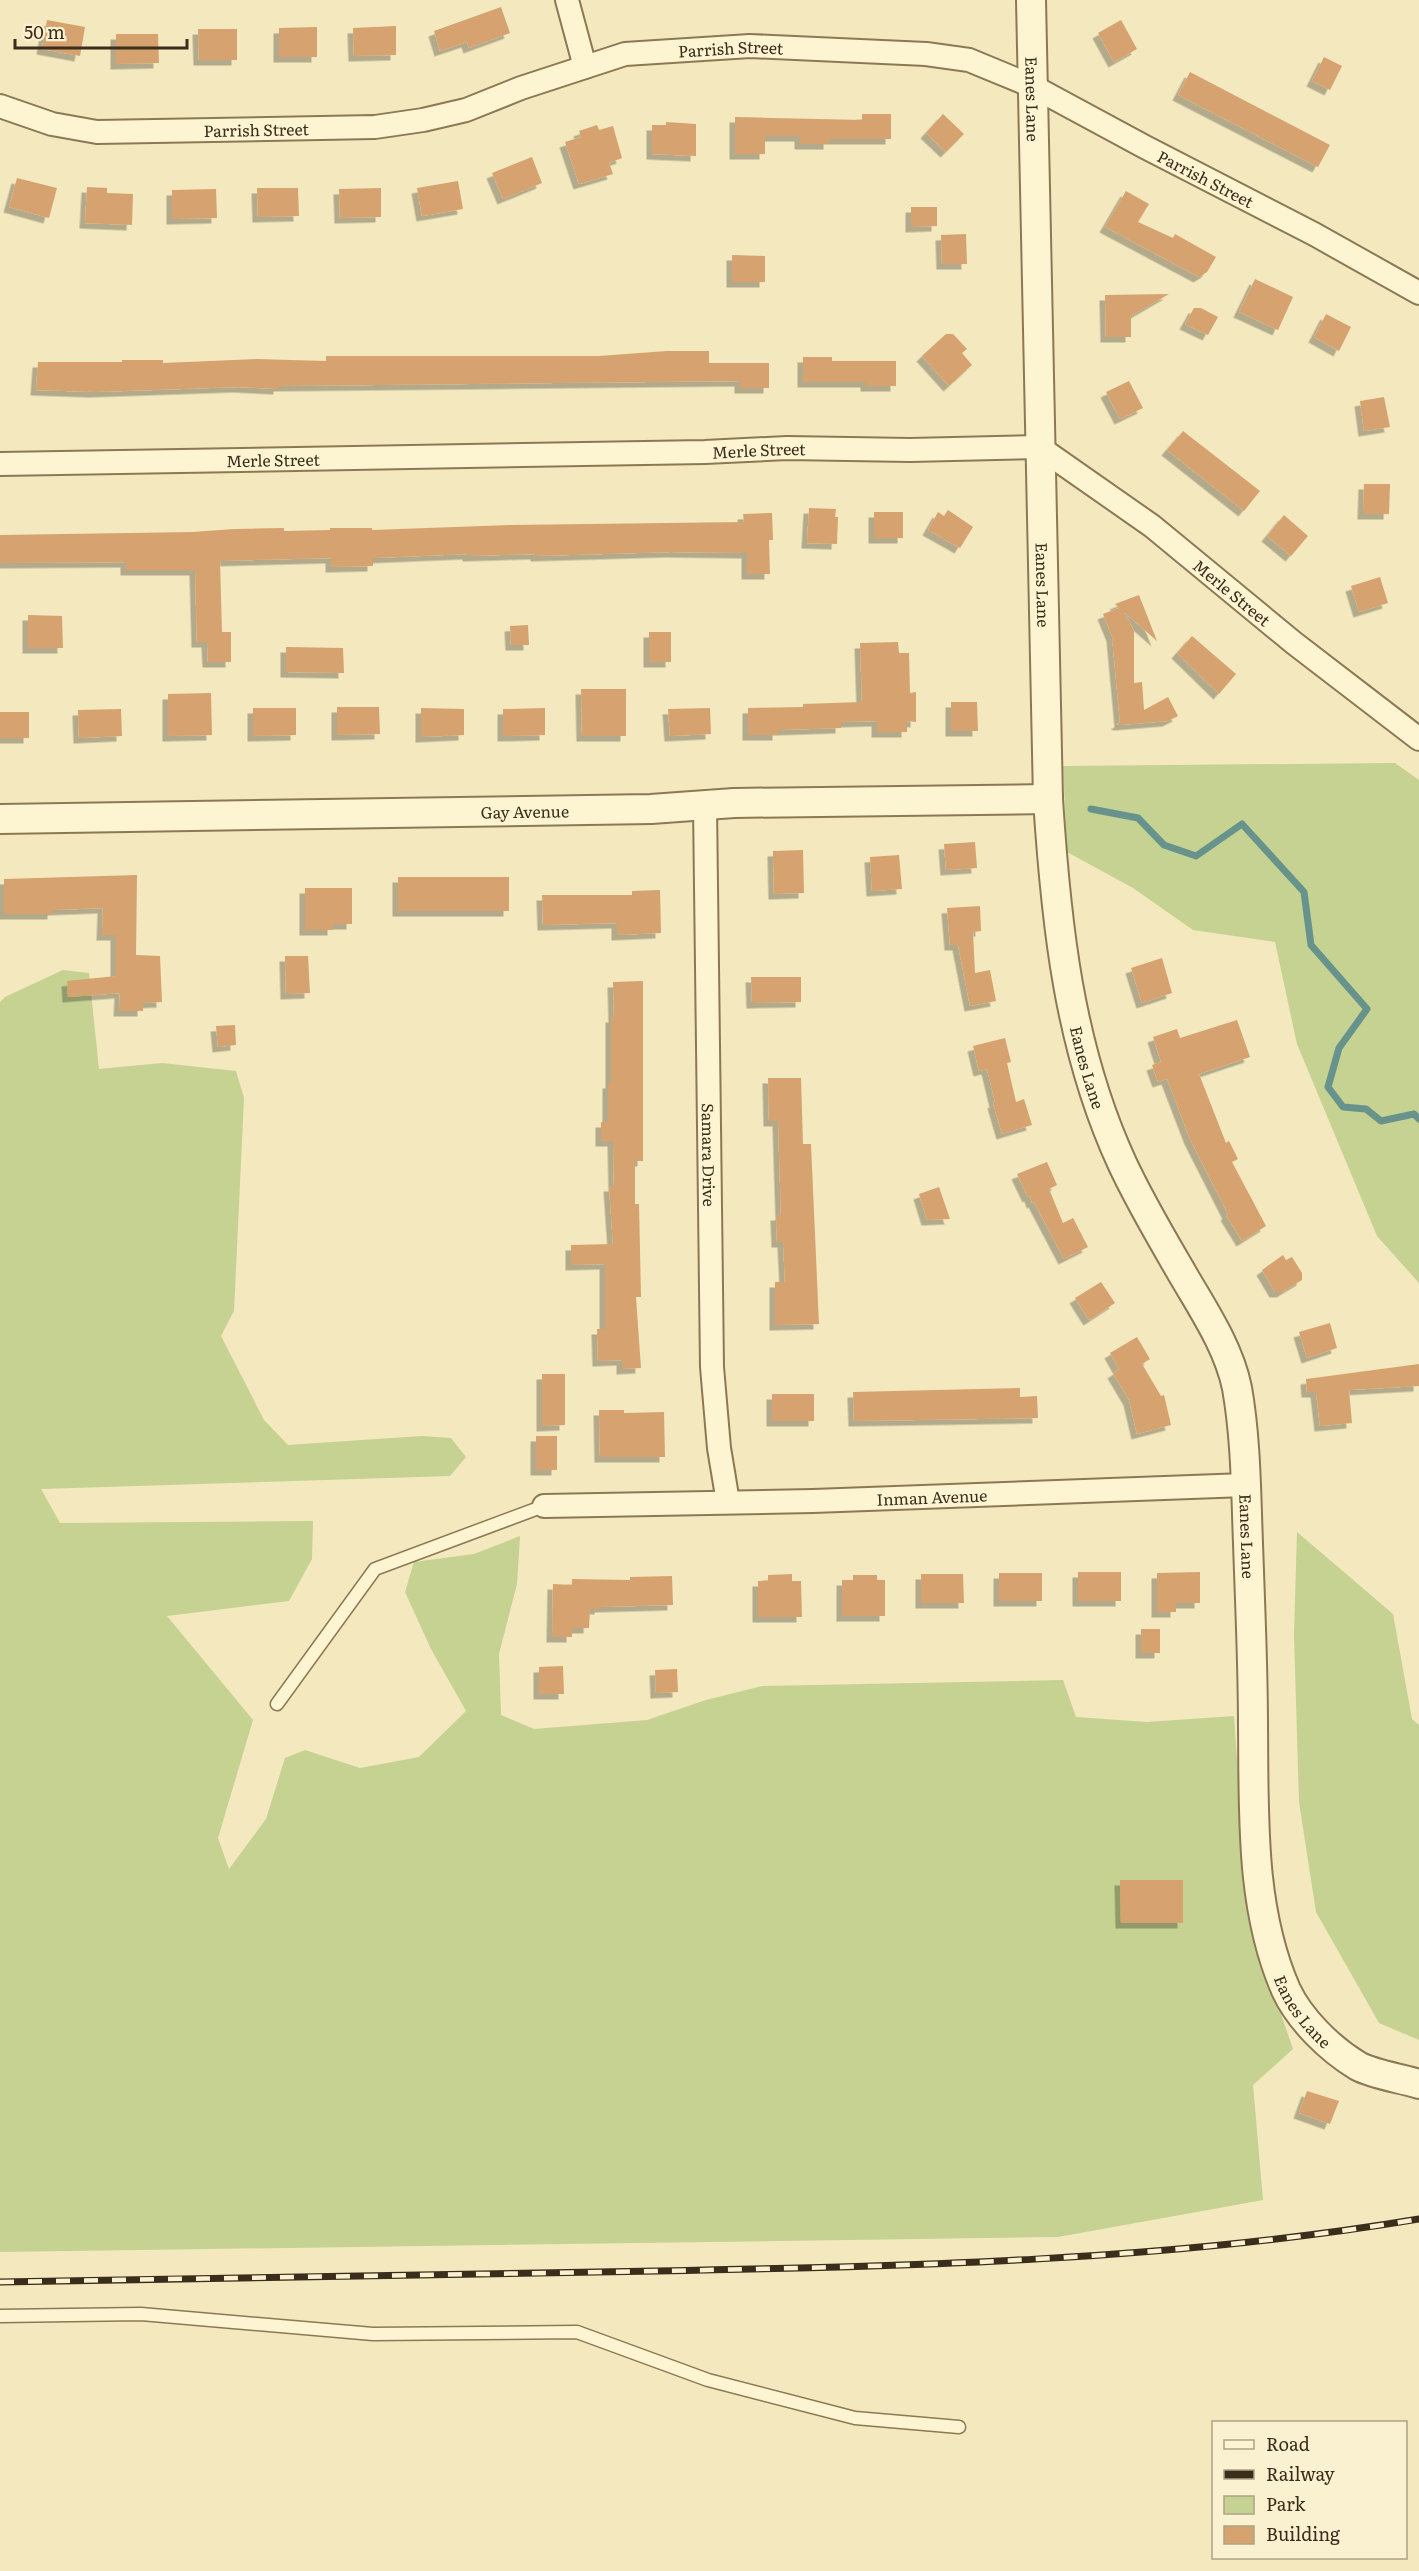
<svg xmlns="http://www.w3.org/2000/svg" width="1419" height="2571" font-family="Literata,serif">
	<defs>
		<filter id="shadow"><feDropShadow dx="-5.5" dy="5.5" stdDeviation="0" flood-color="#0004"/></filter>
	</defs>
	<rect width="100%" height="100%" fill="#f3e8be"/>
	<!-- green -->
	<path fill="#c5d291" d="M1395,763l24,17v503l-42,-47 -80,-192 -22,-102 -82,-12 -60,-42 -66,-36 -4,-86z
		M63,970l26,3 10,96 63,-6 74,8 8,27 -10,213 -13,25 43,84 24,25 134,-9 29,2 15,19 -16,19 -409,13 19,34 253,-2 -1,38 -23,42 -122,15 86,104 -35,118 11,31 37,-50 19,-61 20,-8 55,18 59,-11 47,-46 -35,-62 -26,-57 9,-30 60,-8 46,-18 -3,48 -18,70 2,61 33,14 113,-9 59,-20 56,-14 301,-6 13,37 71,5 87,-6 14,202 45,131 -40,36 10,115 -205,37 -1058,15v-1250l5,-5z
		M1297,1532l96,82 19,105 7,6v315l-40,-17 -63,-111 -17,-110 -5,-167z"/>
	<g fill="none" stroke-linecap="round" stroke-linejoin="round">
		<!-- stream -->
		<path stroke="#68938c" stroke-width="7" d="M1091,809l47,9 26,27 32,11 46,-32 62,68 7,53 56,64 -28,39 -11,39 15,20 23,2 15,12 33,-7 5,5"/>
	</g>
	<!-- building -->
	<path fill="#d6a36f" filter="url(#shadow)" d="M501,7l9,26 -41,15 -2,-6 -27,9 -6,-20z
		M47,20l38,7 -5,29 -38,-7z
		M1121,20l16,29 -23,13 -16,-29z
		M396,26v29l-42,1 -1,-28z
		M317,27v30h-38v-29z
		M198,29h39v31h-38z
		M116,34h42l1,29 -43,1z
		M1324,57l18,9 -12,24 -18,-9z
		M1190,72l140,73 -12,22 -140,-72z
		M862,114h29v25h-62v5h-29v-8h-35v18h-30v-37l127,3z
		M943,114l21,20 -18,18 -20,-19z
		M666,122l30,2v32l-44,-2v-29h14z
		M597,125l2,5 14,-4 9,32 -13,5 4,11 -34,10 -14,-42 16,-5 -2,-6z
		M532,157l10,26 -39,16 -11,-26z
		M17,178l40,10 -8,30 -40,-11z
		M458,181l5,28 -41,7 -5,-28z
		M87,187l20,1v5l26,1 -1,31 -47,-2z
		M257,188h41l1,28 -41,1z
		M381,188v29l-41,1 -1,-29z
		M216,189l1,29 -45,1v-29z
		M1126,191l23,13 -11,18 35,16 2,-4 41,23 -9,15 -8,5 -94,-50z
		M911,207h26v19l-26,1z
		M966,234l1,30h-25l-1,-29z
		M732,255l33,1v26h-33z
		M1255,279l38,18 -15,33 -39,-18z
		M1169,294l-38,22v21h-25l-1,-42z
		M1194,308h7l17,9 -10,18 -23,-11z
		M1326,314l25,13 -12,24 -25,-14z
		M946,334h7l14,15 -5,4 10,12 -23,21 -27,-30z
		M667,351h42v12h60v25h-29v-7l-461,5v3l-40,-2 -144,5 -59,-2 2,-28h84v-2h41v3l94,-4 69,2v-5h273z
		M803,357h29v4h64v25h-30v-4h-63z
		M1129,381l14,27 -23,11 -14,-27z
		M1384,397l6,30 -26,4 -4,-30z
		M1183,431l77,60 -16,20 -77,-61z
		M1364,484h26l-1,30h-26z
		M809,508l27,1 -1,8h3l-1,27 -30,-1z
		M948,510l25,17 -13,21 -32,-18 10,-18 6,4z
		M874,512h29v26h-29z
		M772,513l1,27h-4l1,34h-23v-21l-76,-1 -135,4v-2l-68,2v-2l-95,4v8l-42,1v-9l-111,3 2,71h9v30h-23l-1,-20h-10l-2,-72h-69v-8l-126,1v-28l193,-3 41,-3 50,-1v3l46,-1v-2h42v2l138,-5 234,-3 -1,-8z
		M1284,515l24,21 -17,20 -24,-20z
		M1380,577l8,26 -29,9 -8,-26z
		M1139,595l18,46 -33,-29 10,19v52l8,-1 2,28 24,-13 10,19 -10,5 -48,4 -4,-1 4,-2 -8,-86 -9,-22 16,-6 -4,-4z
		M28,615l34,1 1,32h-35z
		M528,625l1,20h-18l-1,-19z
		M649,632h22v30h-22z
		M1192,636l44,38 -17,20 -42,-41z
		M898,642l1,11h10l1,40 6,-1v30l-9,-1v11h-30v-11l-36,1v6l-63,2v5h-30v-27l55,-1v-3l59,-2 -2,-59z
		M286,647l57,1 1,25 -58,-1z
		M581,689h45v47h-44z
		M211,693l1,42 -44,1v-42z
		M951,702h26l1,29h-27z
		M337,707h42l1,27 -43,1z
		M253,708h43v27l-43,1z
		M421,708l43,1v26l-43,2z
		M545,708v27l-42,1v-27z
		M710,708l1,26 -41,2 -2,-27z
		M121,709l1,27 -43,2 -1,-28z
		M0,712h29v26h-29z
		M975,842l2,26 -31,2 -2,-26z
		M803,850l1,43 -30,1 -1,-43z
		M899,855l3,34 -30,2 -2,-34z
		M137,875l-1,80 24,1 2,46 -19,1v8h-24l1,-18 -52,4 -1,-16 49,-5v-41h-14l1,-27 -50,2v4h-49v-35z
		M398,877h111v34h-111z
		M305,888h47v36h-19v6h-28z
		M660,890l1,43 -44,2v-12l-74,2 -1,-30h90v-4z
		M980,906l1,25 -8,1 2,41 15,-3 6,31 -26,5 -12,-61h-8l-3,-37z
		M285,956h23l2,37 -24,1z
		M1162,958l10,35 -30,10 -11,-35z
		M751,977h50v25l-49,1z
		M643,981v180h-8v43h4l2,93h-5l5,71 -19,1v-9l-24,1 -1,-32h8v-65l-34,1v-20l42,-1 -4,-58h5l-1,-45h-12v-19h7v-39h3v-66h3l-1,-35z
		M1237,1020l13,37 -51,17 27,69 3,-2 9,18 -6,3 34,64 -24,15 -16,-26 2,-1 -38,-75 -23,-60 -9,3 -6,-17 9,-3 -8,-25 24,-8 3,9z
		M235,1025l1,20 -18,2 -2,-21z
		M1005,1038l6,24 -4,1 9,39 8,-3 8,26 -30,9 -9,-31 2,-1 -8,-33 -8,2 -6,-25z
		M768,1078h33l2,66h8l8,180 -44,1v-43h10l-2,-40h-6l-1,-27h5l-3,-94h-9z
		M1047,1162l10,23 -8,4 14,34 10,-5 15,29 -24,12 -30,-57 -2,1 -2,-7 -2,1 -11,-23z
		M939,1187l11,32 -23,1 -8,-26z
		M1283,1255l3,5 6,-3 10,16v7l-20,12h-7l-13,-22z
		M1101,1282l14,21 -26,17 -14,-22z
		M1330,1323l7,25 -30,10 -8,-26z
		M1137,1337l13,22 -8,5 19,32 3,-1 7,30 -34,9 -8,-34 -16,-27 6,-4 -9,-16z
		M1419,1364v22l-70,4 3,33 -32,3 -4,-34h-9l-1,-13z
		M542,1374h23v51l-23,1z
		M1020,1388v9l17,-1 1,22 -184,3 -1,-29z
		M772,1394h42v27h-42z
		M599,1410h25v3l40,-1 1,45h-65z
		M536,1436h21v34h-21z
		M1078,1572h43v29h-43z
		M1200,1572v31h-24v9h-19v-39z
		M999,1573h43v28h-43z
		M792,1574v7h9l1,36h-44v-36h10v-6z
		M921,1574h42l1,29h-43z
		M853,1575h24v5h8v36h-43v-36h11z
		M672,1576l1,29 -73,2v2h-10l-1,19h-17v9h-20l1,-53 19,1v-6l58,1v-3z
		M1141,1629h19v24h-19z
		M563,1666l1,28h-25v-27z
		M677,1669l1,23 -22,1 -1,-23z
		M1120,1880h63v43h-62z
		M1307,2091l32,10 -9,23 -31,-11z"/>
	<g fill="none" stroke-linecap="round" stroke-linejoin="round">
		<defs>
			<path id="service" d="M277,1704l98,-135 169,-63
				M0,2316l141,-2 232,20 204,-2 131,48 147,38 104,9"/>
			<g id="minor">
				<path d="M567,0l18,67"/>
				<path id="s1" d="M0,106l52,18 45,8 278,-5 48,-7 43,-10 55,-22 104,-34 125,-8 176,8 43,6 63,26 113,61 169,87 105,59"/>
				<path id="s2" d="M0,464l705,-12 82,-4 123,2 129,-3 113,79 142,117 125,96"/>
				<path id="s3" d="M705,805l7,562 7,81 9,54"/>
				<path id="s4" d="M544,1506l269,-5 432,-16"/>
			</g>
			<g id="tertiary">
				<path id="s5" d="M1031,0l17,799c8,125 21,249 74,364 19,41 42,79 64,117 20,34 43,69 51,108 9,51 9,104 11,155 2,61 5,122 5,183 1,88 -3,182 33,264 14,30 44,59 72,76 17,9 42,12 61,18"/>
				<path id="s6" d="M0,819l651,-10 83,-6 314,-4"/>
			</g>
		</defs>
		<!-- service casing -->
		<use href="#service" stroke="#8d7854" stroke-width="15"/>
		<!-- minor casing -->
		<use href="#minor" stroke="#8d7854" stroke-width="26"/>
		<!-- tertiary casing -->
		<use href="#tertiary" stroke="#8d7854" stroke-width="32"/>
		<!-- service -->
		<use href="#service" stroke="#fdf4d2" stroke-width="12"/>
		<!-- minor -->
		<use href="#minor" stroke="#fdf4d2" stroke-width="22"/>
		<!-- tertiary -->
		<use href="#tertiary" stroke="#fdf4d2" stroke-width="28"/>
		<defs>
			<path id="rail" d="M0,2282c219,-4 438,-7 657,-11 255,-5 510,-10 762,-52"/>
		</defs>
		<!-- rail casing -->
		<use href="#rail" stroke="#3b2d1b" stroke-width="7"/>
		<!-- rail -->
		<use href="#rail" stroke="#f9f1cf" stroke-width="4.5" stroke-dasharray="14" stroke-linecap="butt"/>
	</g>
	<g text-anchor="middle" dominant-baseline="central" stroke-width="4.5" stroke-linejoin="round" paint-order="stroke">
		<!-- street labels -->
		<g font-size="16" fill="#3b2d1b" stroke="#f9f1cf">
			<text stroke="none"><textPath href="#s1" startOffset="746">Parrish Street</textPath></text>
			<text stroke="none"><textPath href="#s5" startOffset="99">Eanes Lane</textPath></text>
			<text stroke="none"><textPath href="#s1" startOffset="260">Parrish Street</textPath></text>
			<text stroke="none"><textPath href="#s1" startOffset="1250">Parrish Street</textPath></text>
			<text stroke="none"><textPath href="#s2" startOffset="759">Merle Street</textPath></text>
			<text stroke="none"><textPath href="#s2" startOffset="273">Merle Street</textPath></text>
			<text stroke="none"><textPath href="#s5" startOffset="585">Eanes Lane</textPath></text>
			<text stroke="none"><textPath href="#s2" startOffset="1281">Merle Street</textPath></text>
			<text stroke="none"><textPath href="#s6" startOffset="525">Gay Avenue</textPath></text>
			<text stroke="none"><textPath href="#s5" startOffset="1071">Eanes Lane</textPath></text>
			<text stroke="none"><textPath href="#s3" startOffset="350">Samara Drive</textPath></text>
			<text stroke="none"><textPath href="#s4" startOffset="388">Inman Avenue</textPath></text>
			<text stroke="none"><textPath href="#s5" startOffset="1575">Eanes Lane</textPath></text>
			<text stroke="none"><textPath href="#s5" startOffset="2060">Eanes Lane</textPath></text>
		</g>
	</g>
	<!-- legend -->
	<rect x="1212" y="2421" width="195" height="138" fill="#f9f1cf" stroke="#ada387" stroke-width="1.5"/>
	<rect x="1224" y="2440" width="30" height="9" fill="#fdf4d2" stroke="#ada387" stroke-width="1.5"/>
	<text x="1266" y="2451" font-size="18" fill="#3b2d1b">Road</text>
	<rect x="1224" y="2470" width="30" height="9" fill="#3b2d1b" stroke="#ada387" stroke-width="1.5"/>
	<text x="1266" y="2481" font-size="18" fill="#3b2d1b">Railway</text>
	<rect x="1224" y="2496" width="30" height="18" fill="#c5d291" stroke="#ada387" stroke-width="1.5"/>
	<text x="1266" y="2511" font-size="18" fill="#3b2d1b">Park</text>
	<rect x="1224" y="2526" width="30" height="18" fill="#d6a36f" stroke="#ada387" stroke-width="1.5"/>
	<text x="1266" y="2541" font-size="18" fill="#3b2d1b">Building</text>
	<!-- scale -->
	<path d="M15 39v9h172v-9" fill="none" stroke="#3b2d1b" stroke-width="3"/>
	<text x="24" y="39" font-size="18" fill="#3b2d1b" stroke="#f9f1cf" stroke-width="4.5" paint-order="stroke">50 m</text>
</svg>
